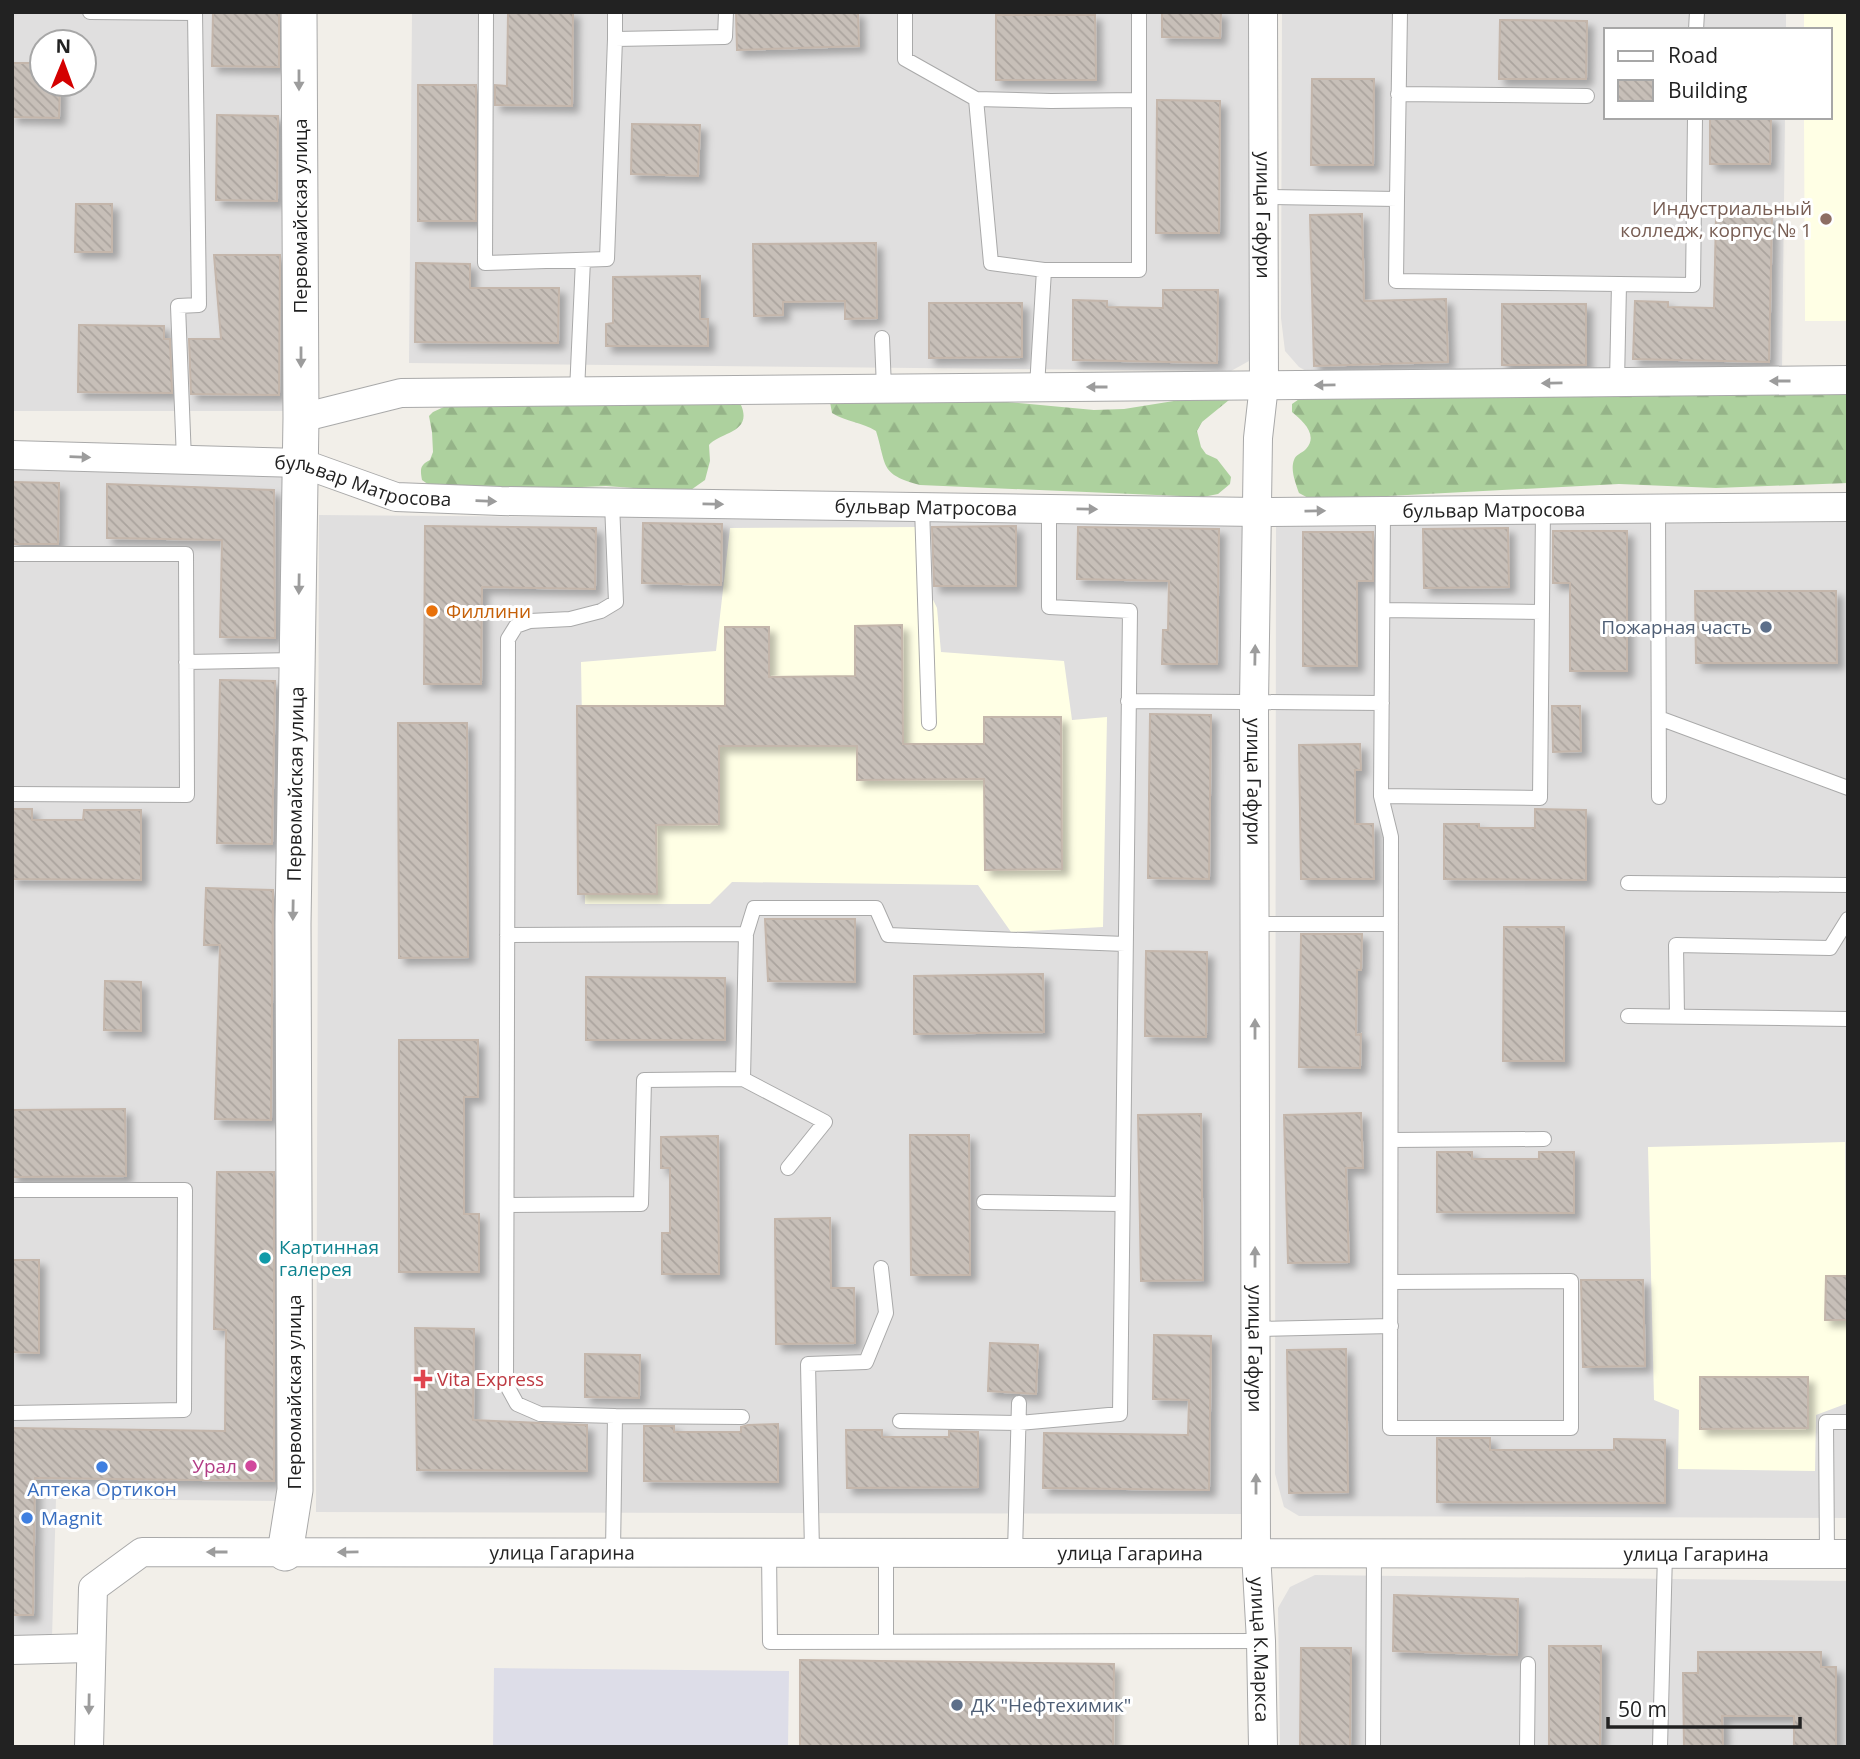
<svg xmlns="http://www.w3.org/2000/svg" width="1860" height="1759" font-family="'Open Sans',sans-serif">
	<defs>
		<pattern id="forest-firs" width="22" height="20" patternUnits="userSpaceOnUse" patternTransform="scale(1.75)"><rect width="22" height="20" fill="#add19e"/><path d="M5 1l3.5 6h-7zM16 11l3.5 6h-7z" fill="#95b388"/></pattern>
		<pattern id="building-back-hatch" width="6" height="6" patternUnits="userSpaceOnUse" patternTransform="scale(1.75)"><rect width="6" height="6" fill="#c7bfb8"/><path d="M-1 5l2 2M0 0l6 6M5-1l2 2" fill="none" stroke="#aba49e"/></pattern>
		<filter id="shadow"><feDropShadow dx="6" dy="6" stdDeviation="3.5" flood-color="#0004"/></filter>
	</defs>
	<rect width="100%" height="100%" fill="#f2efe9"/>
	<!-- residential -->
	<path fill="#e0dfdf" fill-rule="evenodd" d="M12,12h280l-2,399h-278zM42,42h42v42h-42z
		M412,12h844v334l-7,15 -18,10 -822,-8z
		M1282,12h504v18h-180v87h179l-3,252 -470,5 -13,-7 -14,-16 -4,-33z
		M12,465l276,8 -2,1028 -230,-2 -4,139h-40z
		M319,515l923,7 2,992 -928,-2z
		M1848,522v996l-549,-2 -15,-9 -9,-33 1,-950z
		M1315,1575l533,6v166h-568l-2,-139 12,-21z"/>
	<!-- education -->
	<path fill="#ffffe5" d="M1804,12h44v309h-43l-1,-204h26v-87h-26z
		M926,527l1,60 10,21 4,44 123,9 8,59 35,-3 -4,210 -92,5 -33,-47 -246,-3 -22,22h-125l-4,-242 135,-11 14,-123z
		M1845,1142l3,261 -32,12 -1,56 -137,-2 1,-59 -25,-10 -6,-253z"/>
	<!-- forest -->
	<path fill="url(#forest-firs)" d="M1211,395l18,5 -27,22 -5,9 4,16 5,7 11,5 14,18 -1,7 -12,10 -15,3 -283,-12c-41,-11 -33,-19 -44,-54 -14,-9 -30,-9 -44,-18l-2,-11 144,-3 120,11 30,-1z
		M1305,395h543v88l-132,5 -97,-4 -307,16 -13,-7c-3,-9 -9,-23 -5,-33 2,-6 7,-6 12,-11 13,-14 -4,-29 -14,-37v-8z
		M729,401l12,4c12,28 -21,27 -32,40l1,16 -5,19 -17,12 -82,-6 -95,4 -82,-5 -7,-5c-2,-11 -2,-15 8,-20l3,-8 -1,-20 -3,-16 4,-4 13,-6z"/>
	<!-- plaza -->
	<path fill="#dddde8" d="M494,1668l295,3 -1,76h-295z"/>
	<!-- building -->
	<path fill="url(#building-back-hatch)" stroke="#c4b6ab" stroke-width="2" filter="url(#shadow)" d="M213,12h66v55l-67,-1z
		M508,12h65l-1,94 -77,-1v-20l12,1z
		M736,12h122l1,34 -122,4z
		M1162,12h59l-1,26 -58,-1z
		M996,15h99l1,65h-100z
		M1500,20l87,1 -1,58h-87z
		M12,63h30v21h18l-1,34 -47,-1z
		M1312,79h62l-1,86h-62z
		M418,85h58v136h-58z
		M1157,100l63,1 -1,132h-63z
		M217,115l61,1 -1,85 -61,-1z
		M1710,117h61l-1,47h-60z
		M632,124l68,1 -2,51 -67,-2z
		M76,204h36v48h-37z
		M1362,214l2,87 82,-2 2,63 -134,4 -4,-151z
		M1716,216l56,1 -3,145 -136,-3 2,-58 33,1v5l46,1z
		M876,243l1,75 -32,1v-18l-62,1v13l-29,1 -1,-72z
		M214,255h66l-1,140 -88,-1 -2,-55h32z
		M416,263l54,1v24h89l-1,55 -143,-1z
		M700,276v43h8v27h-102v-22l7,-1v-46z
		M1163,290h55l-1,73 -144,-3v-60l34,1v6l56,1z
		M929,303h93v54l-93,1z
		M1502,304h84v61h-84z
		M79,325l85,1v13h6l2,54 -94,-1z
		M12,482l47,1 -1,61h-46z
		M107,484l167,6 1,148 -55,-1 2,-97 -115,-2z
		M643,523l79,1 -1,61 -79,-2z
		M425,526l171,2 -1,61 -113,-2 -1,97h-57z
		M1016,526v60h-82l-2,-59z
		M1078,527l141,2 -2,135h-55l1,-34h5l1,-49 -92,-2z
		M1508,528l1,59 -85,1 -1,-59z
		M1553,531h74v140h-57v-88h-17z
		M1303,532h70v49h-16v85h-54z
		M1695,591h141l1,72h-141z
		M902,625l1,119h81v-27h77l1,152 -77,1 -1,-91 -127,1v-34h-138v78l-63,1 1,69h-79l-1,-188h148v-79h44v50l86,-1v-50z
		M220,680l55,1 -3,163 -55,-1z
		M1552,706h28l1,45 -28,1z
		M1150,714l61,1 -2,164 -61,-1z
		M398,723h69l1,234 -69,1z
		M1360,744l1,26h-6v54h18l1,55h-73l-2,-134z
		M12,809h20v11h51l1,-10h57v70l-129,-1z
		M1535,809l51,1v70l-142,-1v-55h35v4h56z
		M206,888l67,2 -2,230 -56,-1 5,-174h-16z
		M765,919h90v63l-87,-1z
		M1504,927h60v134h-61z
		M1301,934h61l-1,36h-4l-1,65 5,-1 -1,34 -61,-1z
		M1146,951l61,1 -1,85 -61,-1z
		M1043,974l1,58 -130,2v-58z
		M586,977l139,1v62h-139z
		M105,981l36,1v49l-37,-1z
		M399,1040h79v57h-14v117h15v58h-80z
		M125,1109l1,67 -114,1v-67z
		M1361,1113l2,55h-17l3,94 -61,1 -4,-148z
		M1201,1114l2,166 -62,1 -3,-166z
		M910,1135h59l1,140h-59z
		M718,1136l1,138h-57v-41h8v-65h-9v-31z
		M1437,1152h35v7h67v-7h35v61l-137,-1z
		M217,1172h57v309l-239,-3 -2,137h-21v-187l213,3 1,-101 -12,-1z
		M830,1218l1,70h23l1,55 -79,1 -1,-125z
		M12,1260h27v93l-27,-1z
		M1826,1276h22v44h-23z
		M1581,1280h62l2,86 -62,1z
		M415,1328l59,1 -1,91 114,5v46l-170,-1z
		M1154,1335l57,1 -2,154 -166,-2 1,-55 144,2 1,-35 -36,-1z
		M990,1343l48,2 -2,49 -48,-3z
		M1346,1349l2,143 -59,1 -2,-143z
		M585,1354l55,1 -1,43 -54,-1z
		M1700,1377h108v51l-108,1z
		M778,1424v58l-134,-1v-55h30v6h67v-5l7,-2z
		M846,1430h36v7h67v-6l29,1v55l-131,1z
		M1437,1438h53v12h124v-11l51,1v63l-228,-1z
		M1394,1595l124,4 -1,56 -124,-4z
		M1549,1646h52l-1,101h-51z
		M1301,1648h50l-1,99h-50z
		M1698,1652h123v15h15v80h-42v-31h-72l1,31h-39l-1,-74h15z
		M800,1660l314,4 -1,83h-313z"/>
	<g fill="none" stroke-linecap="round" stroke-linejoin="round">
		<defs>
			<path id="service" d="M90,12l105,1
				M486,12l-1,251 122,-4 8,-220 110,-2 1,-25
				M615,12v27
				M905,12v47l71,40 15,164 53,7 -7,117
				M1696,30l1,-18
				M1398,94l189,2
				M976,99l75,2 88,-1
				M1263,197l134,2 3,-187
				M1397,199l-1,82 223,3
				M1044,270h95v-258
				M882,338l2,51
				M1617,382l2,-98 74,1 2,-168
				M577,391l6,-131
				M184,460l-6,-154 21,-1 -4,-293
				M612,503l4,99 -15,9 -31,8 -40,2 -14,5 -8,13 -2,745 11,20 23,10 75,2 -2,135
				M922,507l7,216
				M1658,508l1,289
				M1383,511l-2,285 159,2 3,-289
				M12,554h174l1,241 -175,-1
				M1383,610l159,2
				M186,662l111,-2
				M1128,701l254,2
				M1659,718l189,70
				M1381,796l10,41 -1,591h181v-147l-180,1
				M1628,883l220,2
				M1255,924h136
				M507,935l239,-1 8,-26h122l12,27 237,9
				M1628,1016l220,3
				M1677,1017l-1,-72 154,3 18,-29
				M743,1079l82,43 -37,46
				M1391,1140l153,-1
				M12,1190h173l-1,220 -172,3
				M984,1202l138,2
				M507,1205l134,-1 3,-124 99,-1 3,-145
				M1255,1329l136,-3
				M615,1416l127,1
				M900,1421l119,2 101,-9 10,-803 -81,-4v-98
				M769,1551l1,91 491,-1
				M812,1551l-4,-187 58,-2 20,-49 -5,-45
				M886,1552v89
				M1015,1552l4,-149
				M1827,1554l-1,-132h22
				M1373,1747l1,-194
				M1527,1747l1,-83
				M1660,1747l5,-194"/>
			<g id="minor">
				<path id="s1" d="M1263,12l1,373 -6,53 -4,265 2,850 5,88 2,106"/>
				<path d="M301,418l100,-25 1447,-13"/>
				<path id="s2" d="M12,455l289,8 95,34 105,4 756,11 591,-5"/>
				<path d="M12,1650l77,-2"/>
				<path id="s3" d="M89,1747l4,-159 49,-36 1706,2"/>
			</g>
			<g id="tertiary">
				<path id="s4" d="M285,1553l10,-63 -2,-566 8,-506 -2,-406"/>
			</g>
		</defs>
		<!-- service casing -->
		<use href="#service" stroke="#a9a9a9" stroke-width="16"/>
		<!-- minor casing -->
		<use href="#minor" stroke="#a9a9a9" stroke-width="30"/>
		<!-- tertiary casing -->
		<use href="#tertiary" stroke="#a9a9a9" stroke-width="37"/>
		<!-- service -->
		<use href="#service" stroke="#fff" stroke-width="14"/>
		<!-- minor -->
		<use href="#minor" stroke="#fff" stroke-width="28"/>
		<!-- tertiary -->
		<use href="#tertiary" stroke="#fff" stroke-width="35"/>
	</g>
	<!-- one-way arrows -->
	<defs><path id="oneway-solid" d="M-6-.8H1V-3.2L6.5 0L1 3.2V.8H-6Z" transform="scale(1.75)"/></defs>
	<g fill="#9c9c9c">
		<use href="#oneway-solid" transform="translate(299 80) rotate(90)"/>
		<use href="#oneway-solid" transform="translate(301 357) rotate(90)"/>
		<use href="#oneway-solid" transform="translate(1780 381) rotate(180)"/>
		<use href="#oneway-solid" transform="translate(1552 383) rotate(179)"/>
		<use href="#oneway-solid" transform="translate(1325 385) rotate(179)"/>
		<use href="#oneway-solid" transform="translate(1097 387) rotate(180)"/>
		<use href="#oneway-solid" transform="translate(80 457) rotate(2)"/>
		<use href="#oneway-solid" transform="translate(486 501) rotate(2)"/>
		<use href="#oneway-solid" transform="translate(713 504) rotate(1)"/>
		<use href="#oneway-solid" transform="translate(1087 509) rotate(1)"/>
		<use href="#oneway-solid" transform="translate(1315 511) rotate(-1)"/>
		<use href="#oneway-solid" transform="translate(299 584) rotate(91)"/>
		<use href="#oneway-solid" transform="translate(1255 655) rotate(-89)"/>
		<use href="#oneway-solid" transform="translate(293 910) rotate(91)"/>
		<use href="#oneway-solid" transform="translate(1255 1029) rotate(-90)"/>
		<use href="#oneway-solid" transform="translate(1255 1257) rotate(-90)"/>
		<use href="#oneway-solid" transform="translate(1256 1484) rotate(-90)"/>
		<use href="#oneway-solid" transform="translate(217 1552) rotate(-180)"/>
		<use href="#oneway-solid" transform="translate(348 1552) rotate(179)"/>
		<use href="#oneway-solid" transform="translate(89 1704) rotate(91)"/>
	</g>
	<!-- markers -->
	<circle fill="#8d6e63" stroke="#fff" stroke-width="2.5" cx="1826" cy="219" r="7"/>
	<circle fill="#e8710a" stroke="#fff" stroke-width="2.5" cx="432" cy="611" r="7"/>
	<g fill="#5c6f8a" stroke="#fff" stroke-width="2.5">
		<circle cx="1766" cy="627" r="7"/>
		<circle cx="957" cy="1705" r="7"/>
	</g>
	<circle fill="#0f9aa8" stroke="#fff" stroke-width="2.5" cx="265" cy="1258" r="7"/>
	<path fill="#e0444e" stroke="#fff" stroke-width="2.5" d="M419.5 1368.5h7v7h7v7h-7v7h-7v-7h-7v-7h7z"/>
	<circle fill="#d1479c" stroke="#fff" stroke-width="2.5" cx="251" cy="1466" r="7"/>
	<g fill="#3f7fe0" stroke="#fff" stroke-width="2.5">
		<circle cx="102" cy="1467" r="7"/>
		<circle cx="27" cy="1518" r="7"/>
	</g>
	<g text-anchor="middle" dominant-baseline="central" stroke-width="6" stroke-linejoin="round" paint-order="stroke">
		<!-- education labels -->
		<g font-size="19" fill="#785e54" stroke="#fff" text-anchor="end">
			<text x="1812" y="208">Индустриальный<tspan x="1812" dy="22">колледж, корпус № 1</tspan></text>
		</g>
		<!-- street labels -->
		<g font-size="19" fill="#222" stroke="#fff">
			<text transform="translate(300 216) rotate(-90)">Первомайская улица</text>
			<text stroke="none"><textPath href="#s1" startOffset="203">улица Гафури</textPath></text>
			<text stroke="none"><textPath href="#s2" startOffset="354">бульвар Матросова</textPath></text>
			<text stroke="none"><textPath href="#s2" startOffset="920">бульвар Матросова</textPath></text>
			<text stroke="none"><textPath href="#s2" startOffset="1488">бульвар Матросова</textPath></text>
			<text stroke="none"><textPath href="#s1" startOffset="770">улица Гафури</textPath></text>
			<text stroke="none"><textPath href="#s4" startOffset="770">Первомайская улица</textPath></text>
			<text stroke="none"><textPath href="#s1" startOffset="1337">улица Гафури</textPath></text>
			<text transform="translate(294 1392) rotate(-90)">Первомайская улица</text>
			<text stroke="none"><textPath href="#s3" startOffset="640">улица Гагарина</textPath></text>
			<text stroke="none"><textPath href="#s3" startOffset="1208">улица Гагарина</textPath></text>
			<text stroke="none"><textPath href="#s3" startOffset="1774">улица Гагарина</textPath></text>
			<text stroke="none"><textPath href="#s1" startOffset="1638">улица К.Маркса</textPath></text>
		</g>
		<!-- food labels -->
		<g font-size="19" fill="#c56008" stroke="#fff" text-anchor="start">
			<text x="446" y="611">Филлини</text>
		</g>
		<!-- service labels -->
		<g font-size="19" fill="#4e5e75" stroke="#fff" text-anchor="end">
			<text x="1752" y="627">Пожарная часть</text>
			<text x="971" y="1705" text-anchor="start">ДК "Нефтехимик"</text>
		</g>
		<!-- culture labels -->
		<g font-size="19" fill="#0d838f" stroke="#fff" text-anchor="start">
			<text x="279" y="1247">Картинная<tspan x="279" dy="22">галерея</tspan></text>
		</g>
		<!-- health labels -->
		<g font-size="19" fill="#be3a42" stroke="#fff" text-anchor="start">
			<text x="437" y="1379">Vita Express</text>
		</g>
		<!-- hotel labels -->
		<g font-size="19" fill="#b23c85" stroke="#fff" text-anchor="end">
			<text x="237" y="1466">Урал</text>
		</g>
		<!-- shop labels -->
		<g font-size="19" fill="#366cbe" stroke="#fff">
			<text x="102" y="1489">Аптека Ортикон</text>
			<text x="41" y="1518" text-anchor="start">Magnit</text>
		</g>
	</g>
	<!-- border -->
	<rect width="1860" height="1759" fill="none" stroke="#222222" stroke-width="28"/>
	<!-- legend -->
	<rect x="1604" y="28" width="228" height="91" fill="#ffffff" stroke="#a7a7a7" stroke-width="2"/>
	<rect x="1618" y="51" width="35" height="10" fill="#ffffff" stroke="#a7a7a7" stroke-width="2"/>
	<text x="1668" y="63" font-size="21" fill="#222222">Road</text>
	<rect x="1618" y="80" width="35" height="21" fill="url(#building-back-hatch)" stroke="#a7a7a7" stroke-width="2"/>
	<text x="1668" y="98" font-size="21" fill="#222222">Building</text>
	<!-- north arrow -->
	<g transform="translate(63 63) rotate(1)"><circle r="33" fill="#ffffff" stroke="#a7a7a7" stroke-width="2"/>
	<path d="M0-5L12 26L0 18L-12 26Z" fill="#d40000"/>
	<text y="-10" font-size="19" font-weight="bold" text-anchor="middle" fill="#222222">N</text>
	</g>
	<!-- scale -->
	<path d="M1608 1717v10h192v-10" fill="none" stroke="#222222" stroke-width="3.5"/>
	<text x="1618" y="1717" font-size="21" fill="#222222" stroke="#ffffff" stroke-width="5" paint-order="stroke">50 m</text>
</svg>
